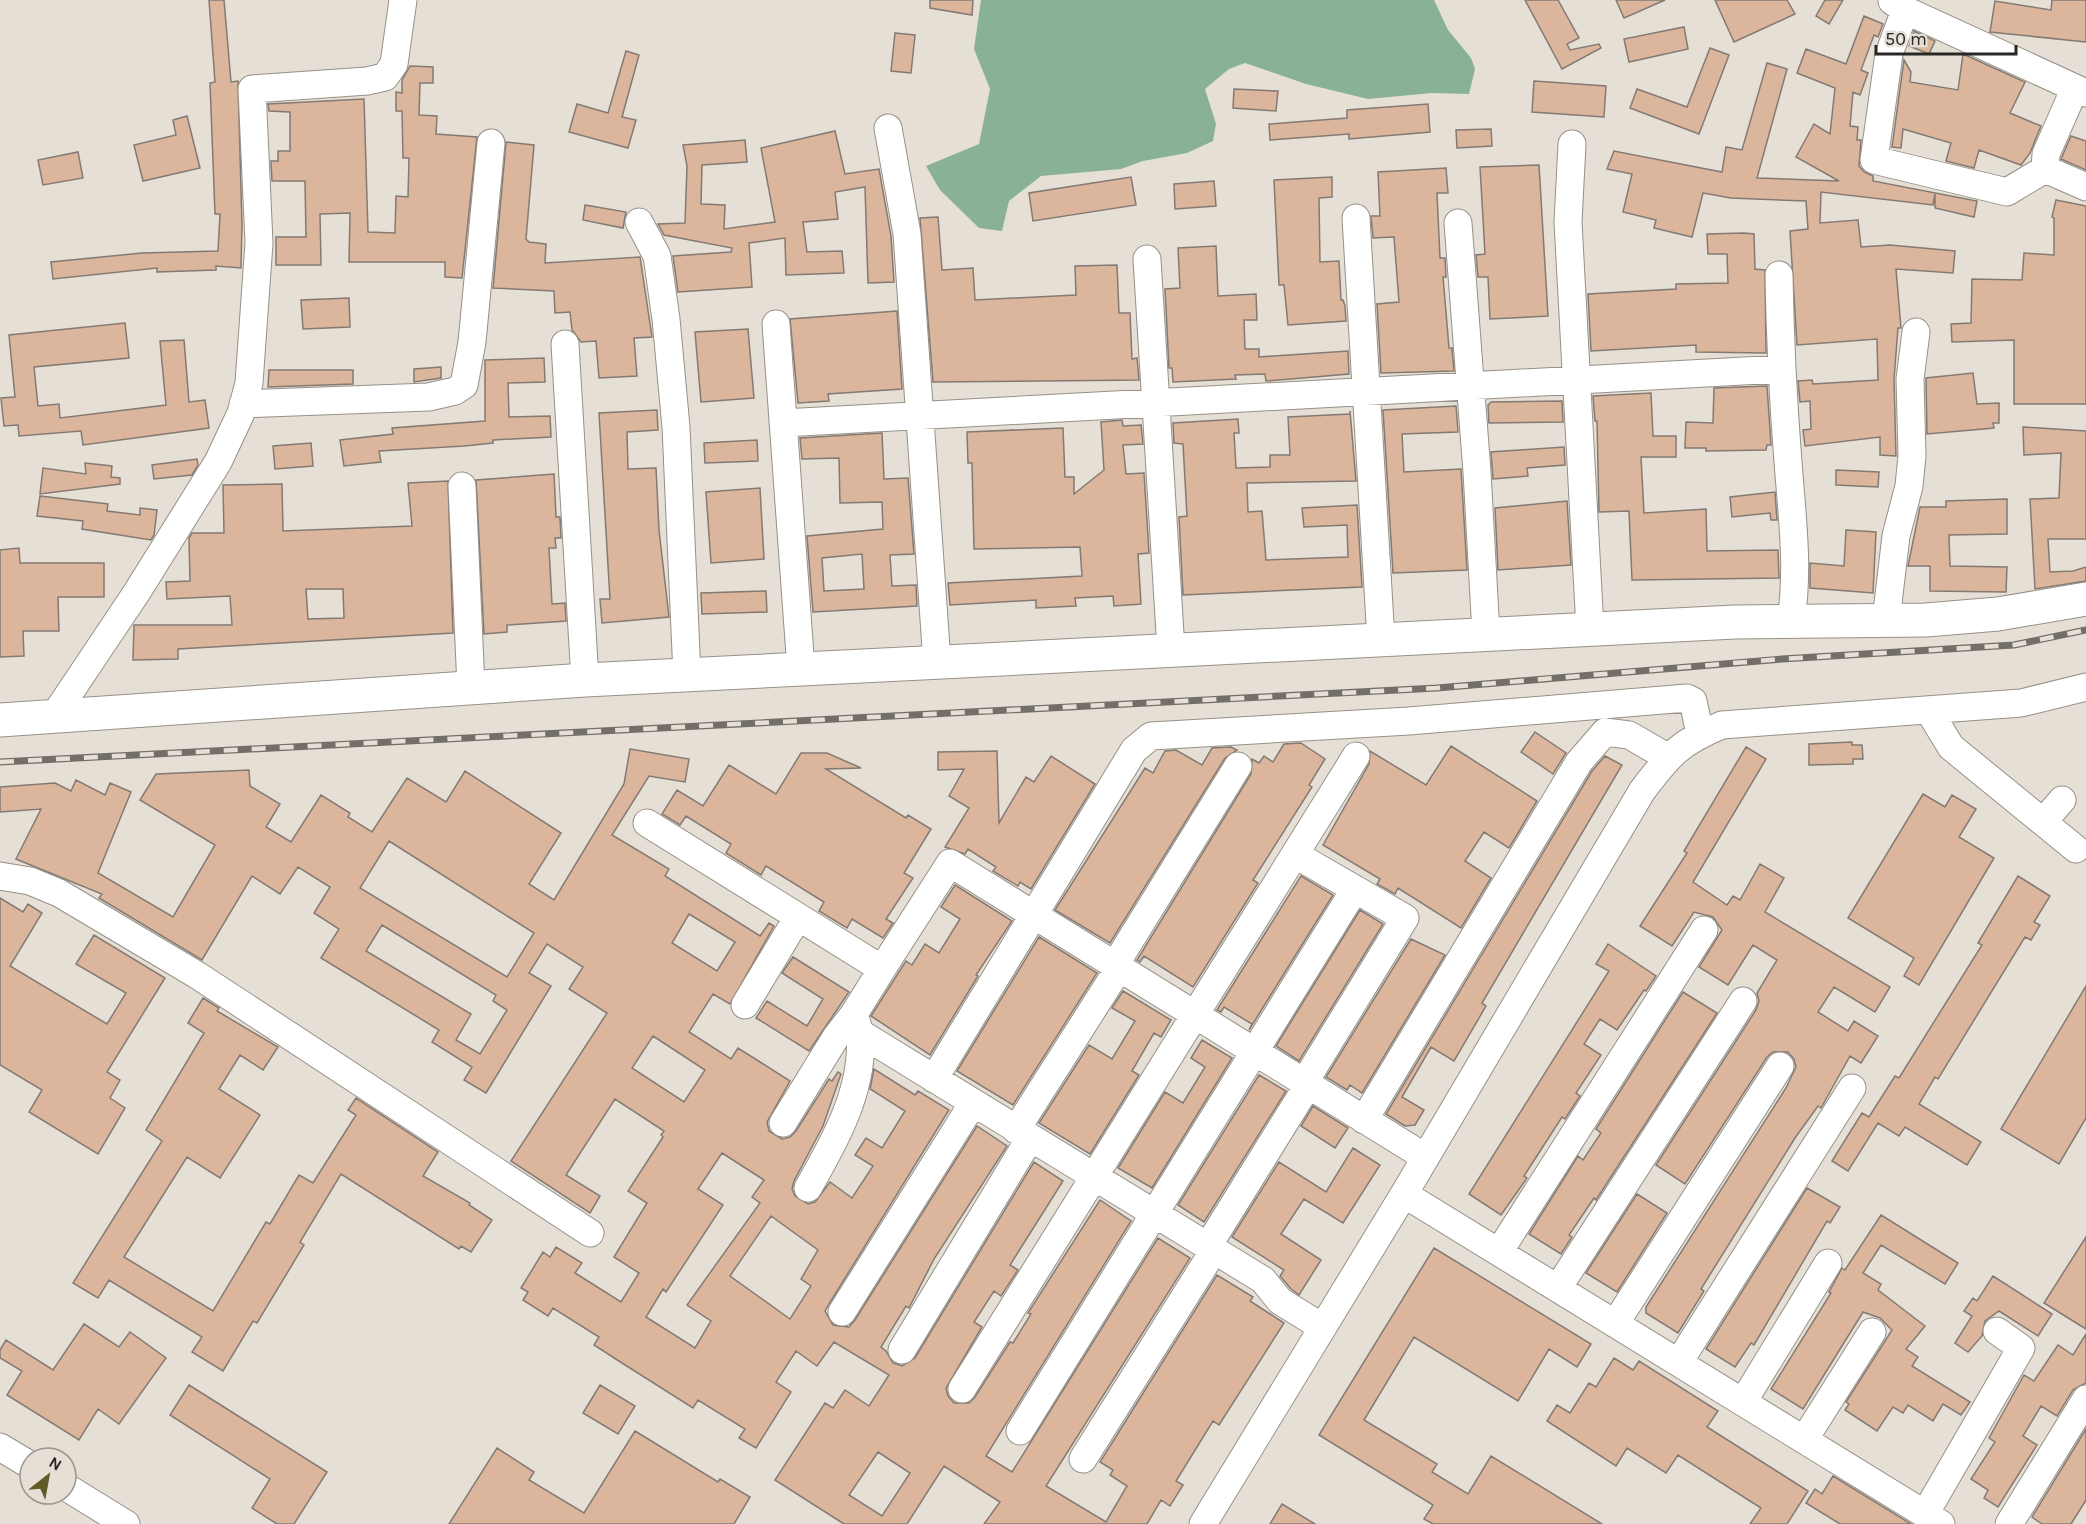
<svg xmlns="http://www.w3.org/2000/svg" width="2086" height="1524" font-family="Karla,sans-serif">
	<rect width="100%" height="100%" fill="#e6dfd5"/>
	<!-- forest -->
	<path fill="#89b198" d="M981,0h453l14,30 23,28 4,11 -6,25 -37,-1 -64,6 -62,-15 -61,-21 -16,6 -24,20 11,35 -3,17 -26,12 -44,8 -22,8 -80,7 -32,25 -7,30 -23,-3 -39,-38 -14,-24 53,-22 11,-55 -16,-40z"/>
	<!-- building -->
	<path fill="#dcb69c" stroke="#837a74" stroke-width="1.5" fill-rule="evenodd" d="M209,0h15l7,82 7,-1 4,144 -1,43 -25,-2v4l-59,2v-4l-104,11 -2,-17 91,-9 76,-2 2,-37h-5l-5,-131 5,-1z
		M930,0h43l-1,15 -42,-7z
		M1525,0h33l21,38 -12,6 3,6 29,-6 2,4 -39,21z
		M1616,0h49l-41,18z
		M1715,0h72l8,14 -61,28z
		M1825,0h18l-14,24 -13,-8z
		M2052,0h34v42l-96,-10 5,-31 56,9z
		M1864,16l19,8 -5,13 -4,-2 -13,35 7,3 -8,22 -7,-3 -3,34 8,1 -1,13h4l-2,26 5,6 9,4v5l104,20 -3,16 -39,-9v-14l-2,11 -112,-13 -1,31 38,-3 3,27 29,-2 65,6 -2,22 -57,-4 5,59h-3l-4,51 2,77 -16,-1v-18l-75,9 -2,-16 8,-1 -1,-28 -10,1 -2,-21 14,-1 1,4 65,-4 -1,-41 -80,6 -7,-114 18,-2 -2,-28 -75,-3 -28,-5 -11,44 -38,-9 2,-8 -33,-8 9,-38 -25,-5 7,-18 108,21 4,-25 16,3 25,-87 20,6 -30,109 82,3 -43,-24 18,-33 16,10 5,-46 -38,-15 9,-24 40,15z
		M1684,27l4,22 -59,13 -5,-23z
		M1914,31l21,10 -6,13 -20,-8z
		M895,33l20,2 -4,38 -20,-2z
		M1710,48l19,7 -30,79 -69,-26 7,-19 50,18z
		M626,51l13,4 -17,62 14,3 -8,28 -59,-16 8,-28 31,9z
		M1963,54l62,28 -15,31 31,13 -11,27 -9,12 -42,-15 -5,18 -28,-7 5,-18 -48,-14 -2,19 -9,-1 12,-87 7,12 -1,10 48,8z
		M410,66l23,1v16h-13l-1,32 18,1 -1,18 41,3 -15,141 -17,-1v-15h-96l1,-49 -30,1 1,51h-45v-28h30l-1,-56h-33l-1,-20h7v-10h12v-39l-21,-1 -1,-7 96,-5 4,133 27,1 1,-37 12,1 1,-39h-6l-1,-47h-6v-19l6,1v-13z
		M1534,81l72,5 -2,31 -72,-5z
		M1234,89l44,2 -2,20 -43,-3z
		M1428,104l2,28 -81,7v-5l-79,6 -1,-16 78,-6v-8z
		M187,116l13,52 -57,13 -9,-36 42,-10 -3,-15z
		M1491,129l1,17 -35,2 -1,-18z
		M835,131l10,43 34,-5 12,67 3,46 -26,1 -3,-96 -30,5 3,27 -35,3 4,30 35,-1 2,22 -58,2 -1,-37 -36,5 3,44 -74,5 -5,-36 58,-4 1,-4 -68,-13 -6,-11 27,-1 2,-57 -4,-21 62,-5 2,22 -45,3 -1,39 24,1 -1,24 51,-7 -14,-74z
		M2071,136l15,5v29l-25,-11z
		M506,142l28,3 -8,94 3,3 17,2 -1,19 95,-6 12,80 -18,1 3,38 -38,2 -3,-37 -15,1 -9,-12 -2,-18 -15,1 -1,-22 -61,-3z
		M78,152l5,26 -40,7 -5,-25z
		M1539,165l9,151 -58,3 -2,-42h-10l-2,-22 9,-1 -5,-87z
		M1446,168l2,25h-11l3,65h5l1,19h-3l6,71h3l2,23 -73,2 -4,-69 22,-2 -5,-65 -21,1 -2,-22h9l-2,-44z
		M1131,177l5,28 -103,16 -4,-28z
		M1332,177v20l-13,1 1,64 19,-1 2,39h2l2,6 1,15 -58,4 -4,-40h-5l-5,-105z
		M1214,181l2,25 -41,3 -1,-25z
		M2056,200l30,6v198h-72v-64l-62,2 -1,-18 20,-1 1,-44 50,1 2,-27 30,2v-37l-2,-1z
		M585,205l41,7 -3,16 -40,-8z
		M938,217l4,53 31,-2 2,32 101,-5 -1,-29 42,-1 2,48h11l2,46 5,-1 2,22 -206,2 -13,-164z
		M1744,233l10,1 1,35 10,1 1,83 -70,-1v-7l-105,6 -3,-57 88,-5v-5l52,-1 -1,-29h-19l-1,-20z
		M1216,246l2,50 38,-2 1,26h-13l1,29h14v8l89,-6 1,23 -83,7 -1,-7 -30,1 1,4 -63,3 -1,-14h-3l-4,-79 15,-1 -2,-40z
		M349,298l1,29 -47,2 -2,-29z
		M897,311l5,78 -74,5 1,7 -31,2 -8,-84z
		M125,323l4,35 -95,9 4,39 21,-2 1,14 106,-13 -6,-64 24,-1 5,62 16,-2 4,28 -126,17 -2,-14 -62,5 -1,-11 -14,1 -3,-28 14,-1 -6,-62z
		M748,329l6,69 -53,4 -6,-70z
		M544,358l1,24 -37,1 1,34 41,-1 1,21 -58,3v3l-29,3 -85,5 2,11 -37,4 -4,-26 53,-6 -1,-6 93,-7v-61z
		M441,367v11l-27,4v-13z
		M269,370h84v14l-85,3z
		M1973,373l4,31 22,-1v20h-6l1,5 -67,6 -1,-56z
		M1767,386l4,59h-4l-1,5 -60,1v-3h-21l1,-26 27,1 1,-35z
		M1651,393l2,43h23v21h-35l3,56 62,-4 1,42 71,-1 1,28 -147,2 -3,-69 -30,1 -2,-91h-2l-2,-25z
		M1562,401l1,21 -74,1 -1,-18 3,-3z
		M1456,406l2,26 -56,2 2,38 57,-3 6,101 -74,3 -10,-163z
		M657,410l1,20 -31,2 1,37 28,-1 3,62 10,87 -67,6 -2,-24h10l-11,-186z
		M1350,411l6,70 -109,2 1,29 14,-1 4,49 82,-3 -1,-32 -43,2 -2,-19 55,-3 5,82 -179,8 -4,-78 8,-1 -4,-72 -9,-1 -1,-20 65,-4 1,14h-5l2,35 34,-1v-12h20l-2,-38 62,-3z
		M1122,420l1,6 18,-1 2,19 -20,1 3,29 18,-1 5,80 -11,1 3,50 -27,2 -1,-10 -38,2 1,8 -40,2v-8l-86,5 -2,-22 134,-7 -2,-29 -106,2 -2,-86h-4l-1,-31 96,-4 2,49h9v17l30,-24 -3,-48z
		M2023,427l63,4v108h-38l2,33 23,-1 13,-4v14l-51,8 -5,-90 29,-1 2,-45 -37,2z
		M882,433l2,46 24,-1 6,76 -24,1 2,31 24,-1 1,21 -104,6 -6,-76 76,-7 -1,-27 -42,1 -1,-45 -37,1 -2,-21zM862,554l2,35 -40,2 -2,-33z
		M757,440l1,21 -53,2 -1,-20z
		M311,443l2,23 -38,3 -2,-23z
		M1564,447l1,18 -38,3 1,8 -35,3 -2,-27z
		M197,459l1,6 -6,10 -38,4 -2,-14z
		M85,463l27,3 -1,11 9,1v6l-80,10 3,-26 43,6z
		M1836,470l43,2 -1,15 -42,-2z
		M554,474l2,43h4l1,21h-6l1,10h-7l3,56 13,-1 1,18 -59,4v7l-23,2 -8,-154z
		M448,481l5,152 -275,16v10l-45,1 1,-35h98l-2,-29 -63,3 -1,-17 24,-1 -1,-43 3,-5h32l-1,-48 59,-1 1,47 129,-5 -4,-43zM306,589h37l1,29 -36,1z
		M760,488l4,71 -53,4 -5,-71z
		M1775,492l2,28h-6l-1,-7 -38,4 -2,-20z
		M40,496l68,8 -1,7 33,4v-7l17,2 -3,25 -3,5 -69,-11 1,-8 -46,-5z
		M2007,499v35l-58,1 1,31 57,1 -1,25 -76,-1v-25h-22l12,-59h26v-6z
		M1567,501l4,64 -73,5 -3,-62z
		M1846,530l30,2 -3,61 -63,-5v-25l34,3z
		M19,548l1,15h84v34h-46l1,34h-36l1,25 -24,1v-107z
		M766,591l1,21 -65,2 -1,-21z
		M1535,732l31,21 -13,21 -32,-22z
		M1852,742v3h10l1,14h-10v5l-44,1v-21z
		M1301,743l24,16 -16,26 3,2 -59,93 5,3 -65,104 -49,-31 -4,6 -3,-2 114,-186 1,-15 7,4 5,-7 9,6 11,-18z
		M1451,746l86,55 -28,47 -25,-16 -19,29 26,17 -30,50 -63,-40 -3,6 -18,-10 3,-5 -57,-34 46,-81 1,-13 56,34z
		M1231,747l6,3 -12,8 -115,185 -55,-33 90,-142 8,5 12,-22 11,-1 26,15 10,-17z
		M1746,747l20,12 -73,123 34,23 6,-9 7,4 20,-36 24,14 -19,34 125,75 -15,25 -41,-25 -16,25 30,19 6,-10 24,15 -17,27 -11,-7 -29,52 -3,-2 -23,32 -94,151 3,2 -26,42 -32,-20v-6l140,-219 10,-21 -2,-8 -6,-7h-15l-6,5 -82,127 -29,-19 100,-155 3,-9 -2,-8 20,-33 -24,-15 -25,40 -29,-18 23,-37 -9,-13 -19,-5 -22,34 -32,-20 47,-73 -3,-2z
		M630,749l59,10 -4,23 -36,-6 -37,59 57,34 -4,7 95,60 9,-13 5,3 -44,78 -17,-10 -24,38 42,27 7,-11 52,33 -23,41 2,9 13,8 8,-2 6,-6 33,-52 3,2 6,-9 3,2 -18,52 -29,55 -2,8 3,7 13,8 7,-2 15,-20 22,16 21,-32 -18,-11 11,-17 16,10 23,-37 -35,-22 4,-20 41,26 3,-4 31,19 -120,194 -4,7 8,14 16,2 6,-7 122,-194 30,20 -73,113 -25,49 -3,-2 -25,41 5,4 7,12 9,3 13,-8 119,-196 29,19 -53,84 8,5 -17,26 -7,-5 -20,31 8,5 -36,61 2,8 6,7h15l6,-6 35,-55 3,1 18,-29 -3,-1 72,-113 31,21 -145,235 26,16 146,-234 32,20 -144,228 60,36 21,-36 -17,-11 3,-5 -13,-8 117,-187 36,22 -3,4 34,22 -65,102 -6,-4 -37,60 7,4 -13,21 -9,-6 -14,24h-163l16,-22 -56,-36 -37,58h-63l-69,-44 50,-77 8,5 12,-18 24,16 20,-31 -55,-33 -17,24 -21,-15 -20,31 15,10 -35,56 -17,-10 6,-9 -47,-29 -5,8 -71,-45 -28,-18 5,-8 -46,-29 -5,8 -25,-16 5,-8 -7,-4 22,-36 7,5 6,-10 26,16 -7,10 46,29 18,-29 -25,-16 33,-54 -19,-12 35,-54 -2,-2 3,-4 -49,-32 -49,76 34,21 -10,17 -79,-52 96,-148 -38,-24 14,-22 -36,-23 -18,29 22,13 -65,107 -22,-13 8,-13 -40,-25 7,-12 -118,-72 18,-29 -25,-16 16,-26 -32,-20 -18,27 -28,-18 -50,84 -103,-62 3,-4 -86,-35 25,-50 -41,3v-25l55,-4 16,8 5,-11 29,15 5,-12 21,9 -33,81 75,44 42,-72 -75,-45 16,-26 93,-4 1,16 30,18 -14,23 25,15 30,-47 29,18 -2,4 24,15 35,-54 39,24 19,-31 96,62 -32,51 25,16 70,-116zM389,841l145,92 -27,44 -147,-89zM689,914l46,28 -18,29 -45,-28zM382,925l114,70 -3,6 14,9 -27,44 -24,-14 15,-26 -105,-63zM653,1036l52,34 -21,32 -52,-34zM722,1153l42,27 -12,17 8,6 -73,102 24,16 -16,27 -49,-31 17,-28 3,3 57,-87 -25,-16zM771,1216l47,34 -17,29 10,7 -21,33 -60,-43zM878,1452l32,21 -28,43 -33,-21z
		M997,751l2,72 27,-46 8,5 17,-26 44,28 -64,105 -11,-7 -2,4 -25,-15 3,-4 -28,-18 -3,5 -20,-7 24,-39 -20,-12 15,-27 -26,1v-18z
		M801,753h26l34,15 -35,1 80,49 2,-3 23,14 -27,44 9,5 -27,41 7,4 -10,15 -31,-19 -5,9 -28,-17 5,-9 -58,-36 -5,9 -35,-22 5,-9 -45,-28 -6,9 -18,-11 15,-24 26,16 26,-41 47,29z
		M1605,756l17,9 -140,238 4,3 -32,55 -23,-14 -29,50 22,13 -9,15 -10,1 -19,-12 206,-343z
		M1923,794l22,13 7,-12 24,14 -17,28 35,21 -75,127 -15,-9 10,-18 -66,-40z
		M1301,876l32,19 -84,135 3,-6 -28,-17 -3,5 -4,-2z
		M2018,876l32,20 -16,26 6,3 -9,15 -6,-3 -87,142 -3,-2 -16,27 62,38 -14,23 -62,-38 -6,9 -21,-13 -30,48 -16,-10 30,-48 7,4 26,-41 4,2 83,-133 -4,-2z
		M955,885l57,36 -36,54 2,1 -48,79 -59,-39 35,-55 6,4 13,-21 14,9 21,-34 -19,-12z
		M0,898l23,14 5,-8 14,9 -32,53 97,58 19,-31 -50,-29 18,-29 71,43 -58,94 13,8 -10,18 15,10 -27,46 -69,-42 13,-22 -42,-25z
		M1360,910l23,14 -84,137 -23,-15z
		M1039,937l58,36 -84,132 -56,-34z
		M1411,939l34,16 -83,138 -12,-8 -3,5 -21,-13z
		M1608,944l48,32 -10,15 -2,-1 -27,40 -17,-11 -16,25 17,11 -25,38 4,3 -15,23 -3,-2 -38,59 3,2 -26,37 -32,-21 140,-223 -13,-7z
		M793,957l56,35 -40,59 -53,-33 11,-17 40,25 16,-27 -41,-26z
		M2086,986v132l-27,46 -58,-35z
		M1123,991l48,29 -10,17 -7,-4 -22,38 7,4 -49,79 -51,-31 50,-78 23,14 23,-38 -23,-13z
		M1683,992l34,21 -121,187 -2,-2 -25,37 3,2 -11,17 -32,-20 49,-78 5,4 18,-27 -5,-4z
		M203,998l16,10 -2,3 61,36 -15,23 -23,-15 -21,34 41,26 -40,63 -33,-21 -63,100 89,54 53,-89 4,2 29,-49 14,8 43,-68 -8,-5 8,-12 82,54 -15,24 47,27 -1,2 23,15 -21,32 -10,-6 -2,3 -118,-75 -41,68 4,3 -47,78 -4,-2 -30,50 -31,-19 10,-15 -93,-57 -11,18 -25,-15 89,-142 -16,-11 58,-97 -16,-10z
		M1202,1040l30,18 -80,130 -34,-20 47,-76 18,11 22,-36 -14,-9z
		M1259,1075l27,16 -82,131 -26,-17z
		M1313,1106l35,22 -13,20 -34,-22z
		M1353,1148l27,17 -37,58 -39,-24 -23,35 40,26 -22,35 -8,-6 -11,-13 4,-6 -52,-33 47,-75 47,30z
		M1807,1188l33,19 -10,16 -3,-2 -73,124 -3,-2 -16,24 -29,-18z
		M1637,1194l30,19 -50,79 -31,-19z
		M1881,1215l77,48 -13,21 -64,-39 -18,28 18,11 -3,6 47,36 -19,23 12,8 -6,9 58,36 -9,13 -18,-11 -10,17 -25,-16 -5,8 -10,-6 -16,24 -32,-21 4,-6 -3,-2 46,-72 -12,-12 -17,-6 -60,97 -32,-20 60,-96 -2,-1 13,-24 3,2z
		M2086,1237v92l-42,-26z
		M1434,1248l157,96 -14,23 -28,-18 -31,52 -104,-64 -50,83 73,44 -5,8 36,22 23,-38 111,68h-169l-9,-5 9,-14 -114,-70z
		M1993,1276l59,38 -14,22 -39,-25 -14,10 -3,15 -14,16 -13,-9 17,-27 -8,-5 9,-13 4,3z
		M84,1324l35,23 11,-15 36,26 -47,66 -21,-15 -19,31 -72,-45 15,-24 -22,-13v-8l6,-10 47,30z
		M2086,1334v49l-13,7 -16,26 -16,-10 -18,30 14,9 -39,62 -14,-9 4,-8 -17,-11 24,-37 -6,-4 35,-63 10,6 24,-36 15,10z
		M1614,1358l19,12 6,-9 79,50 -11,16 101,64 -21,33h-37l11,-16 -83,-53 -12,18 -39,-25 -11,18 -69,-45 10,-16 13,8 19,-30 7,4z
		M189,1385l138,87 -33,52h-17l-25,-16 18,-29 -100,-64z
		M600,1385l35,21 -17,28 -35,-21z
		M2086,1429v71l-15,24h-29l-10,-7z
		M635,1431l83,51 2,-3 30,18 -16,27h-285l48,-76 37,24 -5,8 55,33z
		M1833,1476l78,48h-71l-34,-21 9,-14 7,5z
		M1282,1504l33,20h-45z"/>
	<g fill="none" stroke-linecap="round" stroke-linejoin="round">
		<defs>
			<path id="minor" d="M1892,1l13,9 181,83
				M1905,10l-16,44 -15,106 133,32 38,-23
				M2075,88l-29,66 -1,15 41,18
				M888,128l19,106 30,428
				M1572,144l-4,78 22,407
				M1356,218l25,422
				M639,222l18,34 9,63 10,108 11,248
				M1458,223l19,249 9,162
				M1147,259l24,391
				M1779,275c1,62 4,124 9,187 4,54 11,105 3,159
				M776,324l25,345
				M565,344l20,336
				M243,404l186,-7 26,-6 9,-6 8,-43 19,-199
				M783,423l998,-54
				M462,486l9,201
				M1886,620l10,-84 13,-50 3,-30 -2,-77 6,-47
				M1929,711l22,36 125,102
				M54,716l83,-124 81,-130 23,-49 8,-30 10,-140 -7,-154 115,-8 18,-4 9,-13 9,-64
				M2043,822l19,-22
				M647,823l235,146 68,-106 475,294
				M1296,855l109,63 -101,165
				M0,876l30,5 29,12 138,82 393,258
				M1115,965l123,-199
				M882,969l-28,45 6,19 403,247 17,21 42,26
				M745,1005l53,-88
				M934,1079l200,-329 17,-14 258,-15 278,-23 6,3 7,33
				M1364,1120l215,-358 26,-30 24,3 38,22
				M783,1123l53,-86 18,-23
				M1016,1130l103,-162
				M808,1188c27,-47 57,-100 52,-155
				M1404,1194l537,330
				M1208,1246l100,-161
				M1499,1252l205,-322
				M1558,1288l185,-287
				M842,1312l131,-209
				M1615,1324l165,-258
				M902,1350l128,-212
				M1679,1362l173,-274
				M962,1389l394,-633
				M1743,1402l85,-139
				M1020,1431l335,-542
				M1804,1440l68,-108
				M0,1447l30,18
				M1083,1459l131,-209
				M66,1487l60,37
				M1925,1514l96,-166 -24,-17
				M1203,1524l201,-330 238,-403c27,-36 38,-49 80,-66l299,-22 65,-16
				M2009,1524l77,-125"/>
			<path id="major" d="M0,720l585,-40 1150,-58 191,-2 72,-6 88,-15"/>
		</defs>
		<!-- minor casing -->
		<use href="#minor" stroke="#969087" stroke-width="29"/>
		<!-- major casing -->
		<use href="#major" stroke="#969087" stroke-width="35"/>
		<!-- minor -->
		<use href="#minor" stroke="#fff" stroke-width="27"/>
		<!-- major -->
		<use href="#major" stroke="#fff" stroke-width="33"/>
		<defs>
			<path id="rail" d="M0,762l1437,-74 345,-29 232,-14 72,-15"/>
		</defs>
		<!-- rail casing -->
		<use href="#rail" stroke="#736f68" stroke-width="7"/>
		<!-- rail -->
		<use href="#rail" stroke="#e6dfd5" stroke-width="4.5" stroke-dasharray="14" stroke-linecap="butt"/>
	</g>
	<!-- north arrow -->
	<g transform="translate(48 1476) rotate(31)"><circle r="28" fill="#e6dfd5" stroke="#9a958e" stroke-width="1.5"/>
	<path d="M0-4.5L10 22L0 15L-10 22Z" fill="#5f5a26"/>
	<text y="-9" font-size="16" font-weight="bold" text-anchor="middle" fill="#292723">N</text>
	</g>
	<!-- scale -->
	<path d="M1876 45v9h140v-9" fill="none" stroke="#292723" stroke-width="3"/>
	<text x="1885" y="45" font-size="18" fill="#292723" stroke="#e6dfd5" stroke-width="4.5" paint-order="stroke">50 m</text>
</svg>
